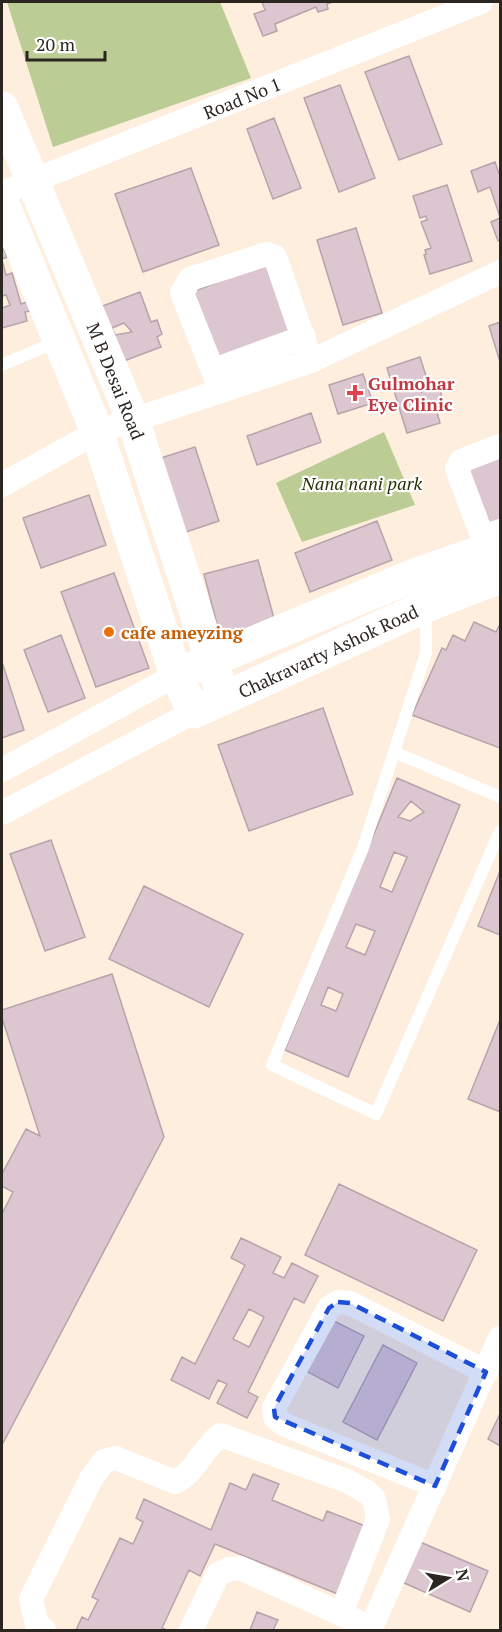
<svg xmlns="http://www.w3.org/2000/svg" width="502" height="1632" font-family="'PT Serif',serif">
	<rect width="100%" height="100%" fill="#feeede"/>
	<!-- green -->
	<path fill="#bccc95" d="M7,2h213l31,76 -198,69z
		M384,432l31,73 -113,37 -26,-59z"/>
	<!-- building -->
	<path fill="#dcc6cf" stroke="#b8a3ac" stroke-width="1.5" fill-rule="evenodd" d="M262,2h71l-6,2 1,5 -10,3 -2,-5 -41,17 2,7 -14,5 -9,-22 11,-4z
		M409,56l33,88 -43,16 -34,-88z
		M340,85l35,93 -36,14 -35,-94z
		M274,118l27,70 -28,11 -26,-70z
		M495,162l5,14v41l-10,-30 -12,5 -7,-21z
		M191,168l28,77 -76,27 -28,-78z
		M447,185l25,76 -42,13 -6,-19 2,-1 -1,-4 6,-2 -10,-26 6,-2 -1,-4 -6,2 -7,-22z
		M500,218v22l-2,1 -7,-19z
		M356,228l26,85 -39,12 -26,-85z
		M4,249l3,8 -5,2v-9z
		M2,260l4,15 6,-2 9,31 6,-2 3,9 -5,1 2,9 -25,7v-20l8,-3 -4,-10 -4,1z
		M265,264l27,73 -73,28 -27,-73z
		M140,292l11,30 6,-2 5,14 -5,3 4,10 -40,15 -21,-55zM124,323l8,9 -17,3 -3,-7z
		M500,322v40l-11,-36z
		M420,357l7,22 -8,3 2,10 18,-6 4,16 -8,3 5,18 -33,10 -20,-65z
		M363,374l10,29 -35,11 -9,-29z
		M311,413l10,29 -64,23 -10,-29z
		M195,447l24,74 -36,12 -25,-74z
		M500,453v72l-15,5 -20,-63z
		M89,495l17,50 -65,23 -18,-50z
		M377,521l15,39 -82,32 -15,-39z
		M258,560l17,62 -55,14 -16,-62z
		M114,573l35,95 -53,19 -35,-95z
		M474,622l22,10 4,-8v124l-88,-33 30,-67 4,2 7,-15 12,6z
		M61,635l24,63 -37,14 -24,-62z
		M2,662l22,68 -22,8z
		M323,708l30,86 -104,37 -31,-86z
		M397,778l63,27 -112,272 -63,-27zM411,801l13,11 -14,9 -12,-4zM394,852l13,5 -15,35 -12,-5zM356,924l19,7 -10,24 -19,-8zM328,987l15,7 -7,17 -15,-6z
		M51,840l34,97 -40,14 -35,-97z
		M500,871v64l-22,-9z
		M144,886l99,48 -34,73 -100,-48z
		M112,974l52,163 -162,308v-231l11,-22 -11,-6v-12l24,-45 14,7 -38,-118v-8z
		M500,1020v92l-32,-13z
		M339,1184l138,66 -34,71 -138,-66z
		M241,1238l40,19 -8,16 11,5 8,-15 26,13 -14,27 -10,-5 -46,94 10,5 -11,21 -30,-15 10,-19 -9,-4 -9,19 -38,-19 11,-23 13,7 50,-99 -14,-7zM249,1309l15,8 -15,30 -16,-8z
		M332,1320l32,16 -26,52 -32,-17z
		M383,1345l34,18 -40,77 -34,-18z
		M500,1414v32l-12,-7z
		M253,1474l26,10 -7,16 51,21 4,-10 46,18 -28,68 -130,-53 -15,32 -11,-6 -27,58 5,2h-91l6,-13 6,3 10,-20 -6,-3 28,-59 13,6 10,-22 -7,-4 8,-19 67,31 19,-47 16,7z
		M413,1539l75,32 -18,41 -75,-33z
		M257,1612l21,8 -5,10h-23z"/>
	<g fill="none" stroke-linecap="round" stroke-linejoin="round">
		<!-- lane -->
		<path stroke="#fff" stroke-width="12" d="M2,365l56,-24
			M426,608v45l-63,195 -91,217 104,49 124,-283
			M394,752l106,45"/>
		<!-- street -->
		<path stroke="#fff" stroke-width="24" d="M2,193l479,-191
			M214,370l90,-33
			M221,391l-39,-98 8,-14 77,-25 8,3 36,104
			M500,446l-39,15 -4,8 24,64 6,3 13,-5
			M2,485l95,-53 214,-71 189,-89
			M2,770l174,-95
			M2,813l192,-101
			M435,1486l-152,-62 -8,-7 -1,-9 55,-100 9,-6 12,1 136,69
			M44,1630l-7,-5 -6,-26 60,-120 13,-18 12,-3 59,24c21,-10 27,-34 46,-47l126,46 20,11 7,7 4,20 -37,95
			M191,1630l27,-56 11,-5 11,-1 116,53
			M370,1630l130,-292"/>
		<!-- secondary -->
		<path stroke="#fff" stroke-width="33" d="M2,108l131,312 91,279
			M2,201l95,231 79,243 18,37 232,-106 74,-29
			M193,668l224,-94 83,-29"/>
	</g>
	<!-- marked area -->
	<path fill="#1d4ed8" fill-opacity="0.2" stroke="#1d4ed8" stroke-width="4.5" stroke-dasharray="12 8" stroke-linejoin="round" d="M338,1302l12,1 136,69 -51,114 -160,-69 -1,-9 55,-100z"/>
	<!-- markers -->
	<path fill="#e0444e" stroke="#fff" stroke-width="2" d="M352 384h6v6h6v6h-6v6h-6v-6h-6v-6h6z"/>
	<circle fill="#e8710a" stroke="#fff" stroke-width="2" cx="109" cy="632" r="6"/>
	<g text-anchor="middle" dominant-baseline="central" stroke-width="4.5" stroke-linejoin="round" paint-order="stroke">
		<!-- street labels -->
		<g font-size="18" fill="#2c2621" stroke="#fff">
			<text transform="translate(242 98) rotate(-22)">Road No 1</text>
			<text transform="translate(116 381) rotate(68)">M B Desai Road</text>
			<text transform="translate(328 651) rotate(-25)">Chakravarty Ashok Road</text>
		</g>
		<!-- health labels -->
		<g font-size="18" font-weight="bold" fill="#be3a42" stroke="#fff" text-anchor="start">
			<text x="368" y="383">Gulmohar<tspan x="368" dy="21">Eye Clinic</tspan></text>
		</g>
		<!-- park labels -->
		<g font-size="18" font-style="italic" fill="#273104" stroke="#fff">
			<text x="362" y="483">Nana nani park</text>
		</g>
		<!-- food labels -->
		<g font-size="18" font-weight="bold" fill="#c56008" stroke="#fff" text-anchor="start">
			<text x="121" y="632">cafe ameyzing</text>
		</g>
	</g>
	<!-- border -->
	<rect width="502" height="1632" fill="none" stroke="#2c2621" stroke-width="6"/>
	<!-- north arrow -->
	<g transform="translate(448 1578) rotate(79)" stroke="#ffffff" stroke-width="4.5" paint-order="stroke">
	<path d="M0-4.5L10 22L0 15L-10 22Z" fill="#2c2621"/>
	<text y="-9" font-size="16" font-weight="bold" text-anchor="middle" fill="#2c2621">N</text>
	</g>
	<!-- scale -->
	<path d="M27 51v9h78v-9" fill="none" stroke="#2c2621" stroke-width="3"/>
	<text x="36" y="51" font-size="18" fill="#2c2621" stroke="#ffffff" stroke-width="4.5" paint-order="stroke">20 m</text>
</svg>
